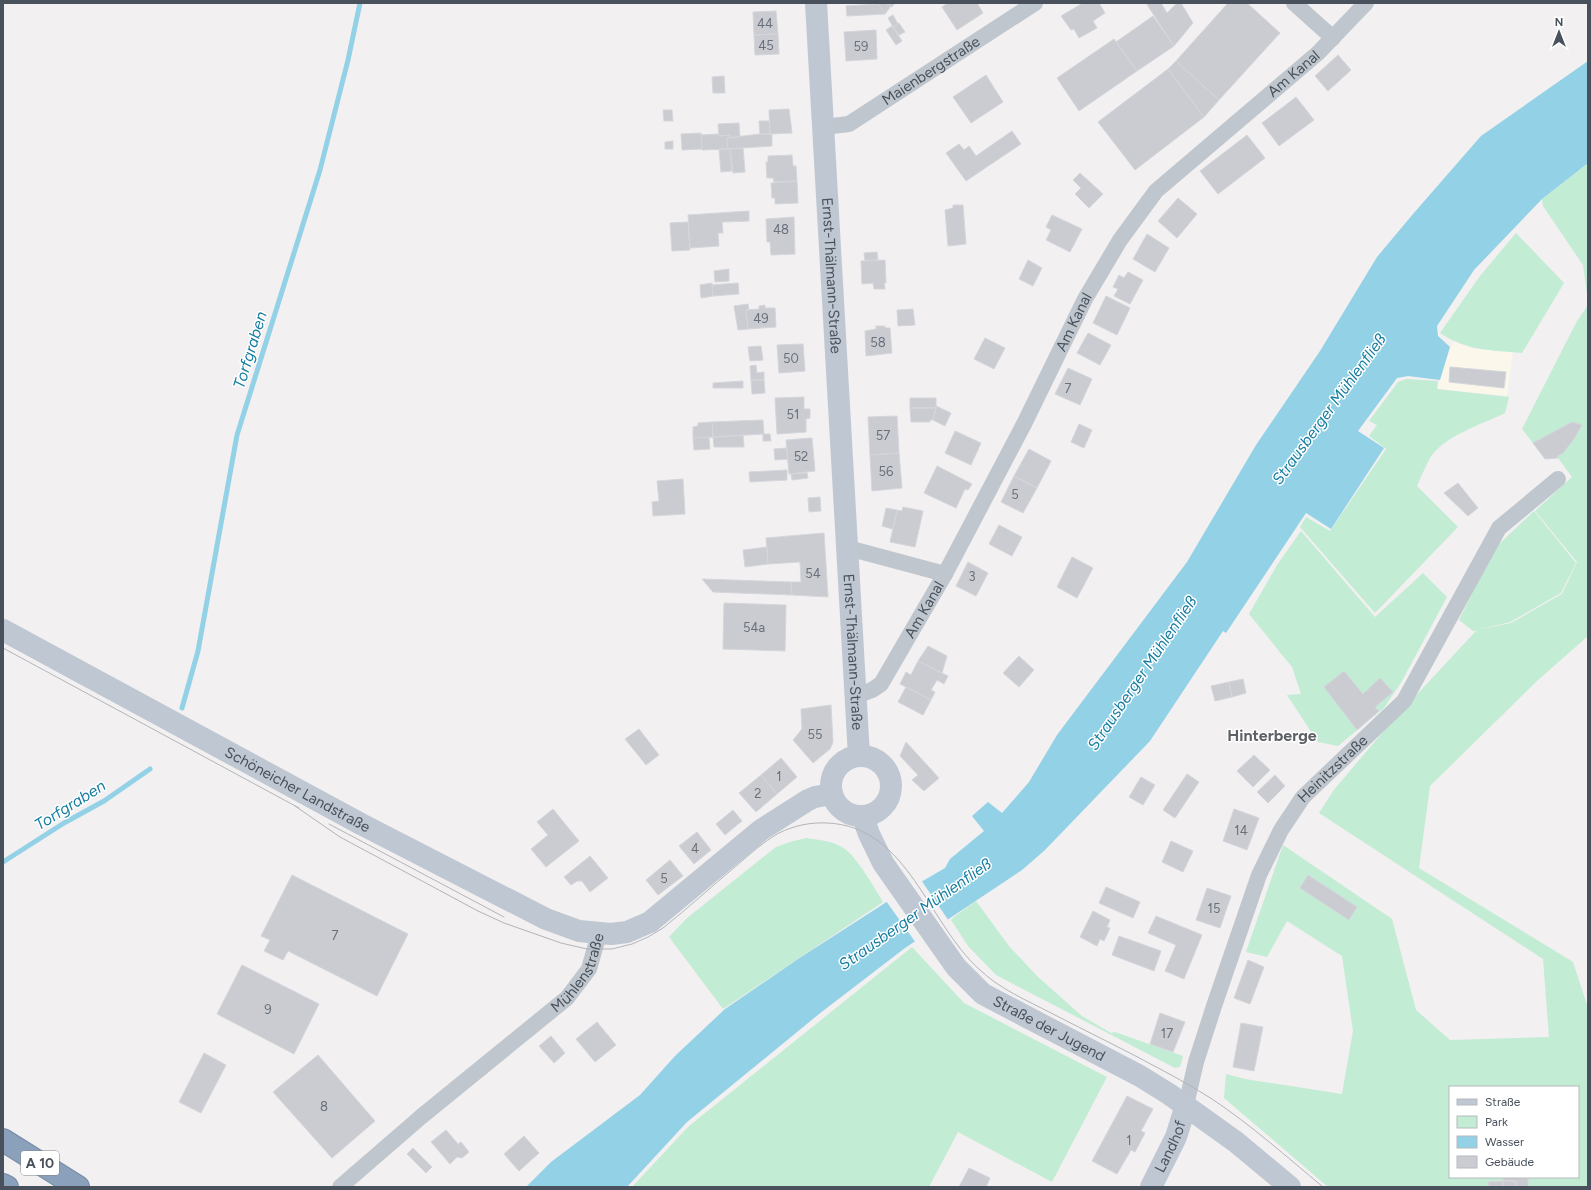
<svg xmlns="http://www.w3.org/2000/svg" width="1591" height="1190" font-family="Figtree,sans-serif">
	<rect width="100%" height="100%" fill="#f2f0f0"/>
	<!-- commercial -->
	<path fill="#fbf7eb" d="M1454,342l21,7 38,3 -6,44 -69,-7 1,-7 11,-35z"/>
	<!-- green -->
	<path fill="#c2ecd4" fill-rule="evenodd" d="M1588,163v139l-5,-37 -40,-59 -1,-7z
		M1516,233l48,50 -42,70c-32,-3 -54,-2 -82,-20l40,-57z
		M1588,305v331l-50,44 -108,106 -11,82 154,94 15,46v179h-260l-104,-89 2,-24 19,5 97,15 11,-63 -11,-75 -55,-35 -20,36 -21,-5 37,-107 109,74 24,91 34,30 99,-3 -6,-78 -224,-146 14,-22 60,-71 84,-90 34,-7 51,-29 15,-32 -42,-51 37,-34 -14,-19 -13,1 -23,-30 55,-108zM1450,1087h128v90h-128z
		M1406,379l32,2 -1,8 72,8 -4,16c-24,12 -60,22 -75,45 -5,9 -9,19 -13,28l41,41 -83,86 -75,-86 6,-10 24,14 56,-82 -17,-13 8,-11 -8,-4 29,-39z
		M1534,511l42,52 -15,30 -51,29 -37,9 -14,-11 35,-71z
		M1301,531l74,86 48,-44 24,24 -45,84 -18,27 -46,38 -20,-4 -31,-47 14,-1 -9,-27 -43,-53 28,-49z
		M807,838c12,2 27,3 38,11 13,10 29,38 38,53l-160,107 -54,-72 18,-19 89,-71 17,-6z
		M976,901l33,45 28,30 45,40 29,17 4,-1 68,24 -3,11 -5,1 -179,-93 -28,-29 -17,-26 4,-4z
		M912,947l52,56 143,74 -55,105 -94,-50 -29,55h-297l57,-61z"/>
	<!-- water -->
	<path fill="#92d1e6" d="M1588,61v102l-46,36 -68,71 -37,56 1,10 12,11 -10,33 -32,-4 -11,2 -39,53 26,17 -53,81 -25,-16 -80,120 -3,-2 -73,110 -105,109 -23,20 -117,78 -86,66 -132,108 -60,65h-101l25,-25 89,-67 35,-39 50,-47 73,-50 87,-56 60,-35 5,-9 34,-28 -12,-15 16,-14 14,11 27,-31 28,-47 130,-173 69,-117 64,-94 57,-94 36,-43 68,-78z"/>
	<!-- pier -->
	<path fill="#f2f0f0" d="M921,880l28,41 -33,22 -30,-42z"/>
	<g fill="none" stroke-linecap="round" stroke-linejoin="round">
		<!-- stream -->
		<path stroke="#92d1e6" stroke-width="5" d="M182,708l16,-57 39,-216 83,-265 28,-110 12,-57
			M3,862l61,-39 40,-22 46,-32"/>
	</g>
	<!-- building -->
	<path fill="#caccd2" stroke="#d4d6db" d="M879,3h7l5,3 -6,8 -7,-10z
		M886,3h9l-3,4z
		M948,3h29l6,10 -26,17 -15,-23z
		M1083,3h16l6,10 -12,8 4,7 -18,10 -5,-9 -3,1 -10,-14z
		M1146,3h15l6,10 10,-10h4l12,20 -19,23z
		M1228,3h19l33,30 -61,67 -43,-39z
		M878,4l7,10 -38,2 -1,-10z
		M776,11l2,23 -24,1 -1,-23z
		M893,15l5,9 -5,3 -5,-9z
		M1153,16l21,30 -37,25 -21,-29z
		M899,23l6,9 -6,3 -6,-8z
		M892,26l10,15 -6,4 -10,-15z
		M876,30l1,29 -31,2 -2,-29z
		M778,34l1,20 -24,1 -1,-20z
		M1114,39l23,32 -58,40 -22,-33z
		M1338,55l13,15 -23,21 -13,-15z
		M1176,61l43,39 -15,17 -36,-48z
		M1168,69l36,48 -69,53 -37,-48z
		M986,75l17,27 -32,21 -18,-26z
		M724,76l1,17h-12l-1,-16z
		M1296,97l18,23 -35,26 -17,-23z
		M789,109l3,24 -22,1 -1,-24z
		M663,110h9l1,11h-9z
		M759,121h10l1,13h-10z
		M739,123l1,14 -10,1v-3l-11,1 -1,-12z
		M1012,131l9,13 -55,37 -20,-28 13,-9 5,6 5,-4 7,10z
		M701,133l1,16 -20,1 -1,-16z
		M719,134v2l11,-1v3h-3l1,11 -26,1 -1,-15z
		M760,134h12v12l-44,3 -1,-11z
		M1247,135l18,23 -47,36 -18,-23z
		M673,141v8h-8v-7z
		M743,148l2,24 -12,1 -3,-24z
		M719,149h11l2,22 -11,1z
		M792,155l1,11h3l1,15 -23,1 -1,-4h-6l-1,-16h2v-6z
		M1080,173l23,21 -14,14 -14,-14 6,-6 -8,-8z
		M797,181l1,22 -23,1v-6h-3l-1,-15z
		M1178,198l19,16 -20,24 -19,-17z
		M953,205h10l3,39 -18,2 -3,-36 8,-2z
		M749,211v10l-27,1 1,11h-5l1,13 -29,2 -2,-33z
		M1052,215l30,14 -12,23 -24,-12 5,-10 -5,-3z
		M794,217l1,37 -24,1 -1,-13h-3l-1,-23z
		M688,222l2,28 -18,1 -2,-28z
		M1147,234l22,14 -14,24 -22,-13z
		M877,252l1,8 -13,1 -1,-8z
		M885,260l1,23h-2l1,6h-11l-1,-6 -11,1 -1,-23z
		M1028,260l14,8 -9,18 -14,-7z
		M729,269v12l-14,1 -1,-11z
		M1128,272l15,8 -13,24 -16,-8 4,-7 -5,-2 6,-12 5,3z
		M712,283l1,13 -12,2 -1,-13z
		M738,283l1,11 -26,2 -1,-11z
		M1106,296l24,12 -13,27 -24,-12z
		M748,304l1,6h-3l2,19 -10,1 -4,-24z
		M765,305v3h10l1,19 -28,2 -2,-19 13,-1v-3z
		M913,309l2,16 -17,1 -1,-16z
		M876,326h9v2h5l2,25 -26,3 -1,-25 11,-2z
		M1088,333l23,12 -11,20 -23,-12z
		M985,338l20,10 -11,21 -20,-10z
		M803,344l2,27 -26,2 -2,-28z
		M761,346l2,14 -13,1 -2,-14z
		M756,365l1,8 7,-1v8h-13l-1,-14z
		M1450,367l56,5 -2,16 -55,-6z
		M1068,368l24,11 -12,26 -25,-11z
		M751,380h13l1,13 -13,1z
		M743,381v7h-30v-5z
		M804,397v12h6v9l-4,1v13l-29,2 -2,-36z
		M910,398h26v10h-26z
		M936,406l15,7 -6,13 -12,-6z
		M910,408h26l-3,12h-3v2h-19z
		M897,416l2,37 -29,2 -2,-38z
		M763,420l1,14 -51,3 -1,-15z
		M712,422l1,15 -20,1v-11l5,-1v-3z
		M1572,422l10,3 -8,14 -11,14 -6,3 1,2 -13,1 -12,-16z
		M1079,424l13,6 -8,18 -13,-6z
		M955,431l26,12 -10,22 -26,-12z
		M763,434h7l1,7h-8z
		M743,435l1,12h-30l-1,-10z
		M709,437l1,12 -16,1 -1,-12z
		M812,438l3,33 -26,3 -3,-34z
		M787,448l1,11 -13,1 -1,-11z
		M1029,449l22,12 -14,27 -23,-12z
		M899,453l3,35 -30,3 -2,-36z
		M937,466l35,18 -4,6 -3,-1 -9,19 -32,-15z
		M787,470v10l-37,2 -1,-10z
		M807,473l1,5 -16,2 -1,-6z
		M1014,476l23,12 -14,25 -22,-11z
		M683,479l2,35 -32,2 -1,-14 7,-1 -2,-20z
		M1458,483l20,25 -10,8 -24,-23z
		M820,497l1,14 -12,1 -1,-14z
		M903,507l20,4 -8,36 -25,-5 7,-32 5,1z
		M886,508l11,2 -4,19 -11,-3z
		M999,525l23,12 -10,19 -23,-12z
		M824,533l4,64 -36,-2 -1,-13h10l-1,-20 -32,2 -2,-26z
		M767,547l1,17 -23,3 -2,-17z
		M1072,557l21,11 -16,30 -20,-11z
		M968,562l20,11 -12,23 -20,-10z
		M702,579l89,3 1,13 -79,-3z
		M724,603l62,2 -1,46 -62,-2z
		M928,646l19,10 -5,17 -24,-12z
		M1019,656l15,14 -15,17 -16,-14z
		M918,661l30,15 -4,8 -7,-4 -6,10 4,2 -4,8 -31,-16 6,-12 5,3z
		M1344,671l19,23 17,-16 13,14 -18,15 4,4 -22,19 -33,-43z
		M1243,679l3,14 -14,4 -3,-15z
		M1229,682l3,15 -17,4 -4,-15z
		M906,687l25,13 -8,15 -25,-13z
		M831,705l2,37 -3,7 -17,14 -20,-23 9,-11 -1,-20z
		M639,729l20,26 -13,10 -21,-26z
		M906,742l33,36 -15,13 -12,-11 6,-5 -18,-19z
		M1254,755l16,15 -17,17 -16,-16z
		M781,758l16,19 -20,17 -16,-19z
		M1187,774l12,8 -24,36 -12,-8z
		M761,775l16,19 -21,18 -17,-19z
		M1275,775l10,11 -17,17 -11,-11z
		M1141,777l14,8 -12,20 -14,-8z
		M553,809l26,32 -33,26 -15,-18 17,-14 -11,-13z
		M1234,809l25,9 -12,32 -24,-9z
		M733,810l9,11 -17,14 -9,-11z
		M697,832l14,18 -17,14 -15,-18z
		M1171,841l22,10 -10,21 -21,-10z
		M590,856l18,22 -18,14 -8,-11h-5l-6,4 -7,-8z
		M670,860l13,16 -25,19 -12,-15z
		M292,875l116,59 -31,62 -89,-45 -5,9 -19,-9 6,-11 -9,-4z
		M1308,875l49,32 -8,13 -49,-32z
		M1106,887l34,15 -7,16 -34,-15z
		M1207,888l24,8 -11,32 -24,-8z
		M1093,911l17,9 -3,7 3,1 -6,13 -4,-2 -3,7 -17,-9z
		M1156,916l46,19 -18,44 -19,-8 11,-26 -28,-12z
		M1119,936l42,15 -7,20 -42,-16z
		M1248,960l16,7 -14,37 -16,-6z
		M242,965l77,39 -25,50 -77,-40z
		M1160,1013l25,9 -12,30 -23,-8z
		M597,1022l19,23 -21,17 -19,-23z
		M1241,1023l22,4 -9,44 -21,-4z
		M551,1036l14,17 -11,10 -15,-17z
		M204,1053l22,12 -25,48 -22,-11z
		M318,1055l57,66 -43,37 -59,-66z
		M1127,1096l26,13 -12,22 4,2 -10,19 -4,-2 -14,24 -25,-13z
		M446,1130l12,14 3,-2 8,10 -7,6 -5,-1 -7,7 -19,-22z
		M524,1136l15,17 -20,18 -15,-17z
		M413,1148l19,19 -6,6 -19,-19z
		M969,1168l21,10 -4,9h-27z
		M1503,1177h25v10h-12v-6h-13z
		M1503,1181v6h-14l-1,-5z
		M1503,1181h13v6h-13z"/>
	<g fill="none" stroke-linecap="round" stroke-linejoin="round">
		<defs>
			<path id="highway" d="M3,1140l75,47
				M3,1185l4,2"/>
		</defs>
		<!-- highway casing -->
		<use href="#highway" stroke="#768ba6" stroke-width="24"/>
		<!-- street -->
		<g stroke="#bfc6cd" stroke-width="16">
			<path d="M1294,3l39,35"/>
			<path id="s1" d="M823,127l26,-3 186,-121"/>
			<path d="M848,548l97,26"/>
			<path id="s2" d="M856,696l16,-6 9,-6 64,-110 79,-150 61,-125 35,-59 36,-49 162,-138 48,-50"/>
			<path id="s3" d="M1186,1105l10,-43 18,-56 45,-131 22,-45 22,-33 101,-96 95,-173 59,-49"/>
			<path id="s4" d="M340,1187l82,-71 145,-118 22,-29 10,-35"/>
		</g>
		<!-- secondary -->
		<g stroke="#bfc7d2" stroke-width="22">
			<path id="s5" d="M816,3l43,753"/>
			<path id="s6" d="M3,630l358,194 185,95 33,12 32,3 16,-2 23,-10 111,-92 47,-30 7,-3 17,-3"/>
			<circle cx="861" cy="786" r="30"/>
			<path id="s7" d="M863,817l6,17 14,29 73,104 27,27 157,82 29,18 67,48 54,45"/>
			<path id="s8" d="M1151,1187l25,-50 10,-32"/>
		</g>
		<!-- highway -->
		<use href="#highway" stroke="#8ba0bb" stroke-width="22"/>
		<!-- tram -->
		<path stroke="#b2b5b9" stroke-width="1" d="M3,648l296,160
			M295,806l45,31 138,74 26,12 57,20 26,6h25l20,-5 16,-7 15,-9c25,-20 48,-41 73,-62 13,-11 27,-24 43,-33 14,-7 31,-11 48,-10 81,3 101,101 153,147 20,19 46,30 71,43 37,19 74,37 111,57 17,9 34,19 50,29 39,26 75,58 111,88
			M329,824l175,93"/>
	</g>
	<g text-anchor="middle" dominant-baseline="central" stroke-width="3" stroke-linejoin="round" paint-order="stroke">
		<!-- number labels -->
		<g font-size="13" fill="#69707a">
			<text x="765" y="23">44</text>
			<text x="766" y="45">45</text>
			<text x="861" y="46">59</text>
			<text x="781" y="229">48</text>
			<text x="761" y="318">49</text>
			<text x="878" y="342">58</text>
			<text x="791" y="358">50</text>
			<text x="1068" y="388">7</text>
			<text x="793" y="414">51</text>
			<text x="883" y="435">57</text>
			<text x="801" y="456">52</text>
			<text x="886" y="471">56</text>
			<text x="1015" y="494">5</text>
			<text x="813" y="573">54</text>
			<text x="972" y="576">3</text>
			<text x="754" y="627">54a</text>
			<text x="815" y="734">55</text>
			<text x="779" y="776">1</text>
			<text x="758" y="793">2</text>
			<text x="1241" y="830">14</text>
			<text x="695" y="848">4</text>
			<text x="664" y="878">5</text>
			<text x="1214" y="908">15</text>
			<text x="335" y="935">7</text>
			<text x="268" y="1009">9</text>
			<text x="1167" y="1033">17</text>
			<text x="324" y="1106">8</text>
			<text x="1129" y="1140">1</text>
		</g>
		<!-- shield labels -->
		<rect fill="#fff" stroke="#80868d" stroke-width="1" x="21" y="1151" width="38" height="24" rx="3"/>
		<g font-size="14" font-weight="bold" fill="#49525c">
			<text x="40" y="1163">A 10</text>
		</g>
		<!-- street labels -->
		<g font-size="15" fill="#49525c" stroke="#fff">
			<text stroke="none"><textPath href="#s1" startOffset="124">Maienbergstraße</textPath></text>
			<text stroke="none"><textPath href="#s2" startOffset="774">Am Kanal</textPath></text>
			<text stroke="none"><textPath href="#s5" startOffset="273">Ernst-Thälmann-Straße</textPath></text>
			<text stroke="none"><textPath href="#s2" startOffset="438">Am Kanal</textPath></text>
			<text stroke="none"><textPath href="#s2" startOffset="114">Am Kanal</textPath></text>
			<text stroke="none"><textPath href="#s5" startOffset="650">Ernst-Thälmann-Straße</textPath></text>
			<text stroke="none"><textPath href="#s3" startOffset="372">Heinitzstraße</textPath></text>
			<text stroke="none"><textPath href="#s6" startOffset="335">Schöneicher Landstraße</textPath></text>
			<text stroke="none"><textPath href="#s4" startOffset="323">Mühlenstraße</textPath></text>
			<text stroke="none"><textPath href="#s7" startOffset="290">Straße der Jugend</textPath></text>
			<text stroke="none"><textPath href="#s8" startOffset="45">Landhof</textPath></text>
		</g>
		<!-- water labels -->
		<g font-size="16" font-style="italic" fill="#177ea1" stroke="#fff">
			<text transform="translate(250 350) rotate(-73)">Torfgraben</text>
			<text transform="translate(1329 409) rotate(-54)">Strausberger Mühlenfließ</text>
			<text transform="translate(1142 673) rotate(-56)">Strausberger Mühlenfließ</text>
			<text transform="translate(70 805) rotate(-32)">Torfgraben</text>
			<text transform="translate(915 914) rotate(-35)">Strausberger Mühlenfließ</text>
		</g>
		<!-- neighbourhood labels -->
		<g font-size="16" font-weight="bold" fill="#5d6064" stroke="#fff">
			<text x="1272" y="735">Hinterberge</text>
		</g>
	</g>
	<!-- border -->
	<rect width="1591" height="1190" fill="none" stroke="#49525c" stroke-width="8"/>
	<!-- legend -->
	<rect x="1449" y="1086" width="130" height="92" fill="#ffffff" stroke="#b6babe"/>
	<rect x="1457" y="1099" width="20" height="6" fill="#bfc7d2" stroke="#b6babe"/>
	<text x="1485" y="1106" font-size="12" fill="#49525c">Straße</text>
	<rect x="1457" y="1116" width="20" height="12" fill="#c2ecd4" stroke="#b6babe"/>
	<text x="1485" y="1126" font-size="12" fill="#49525c">Park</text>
	<rect x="1457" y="1136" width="20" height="12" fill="#92d1e6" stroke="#b6babe"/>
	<text x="1485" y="1146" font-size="12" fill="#49525c">Wasser</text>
	<rect x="1457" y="1156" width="20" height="12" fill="#caccd2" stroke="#b6babe"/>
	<text x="1485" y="1166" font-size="12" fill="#49525c">Gebäude</text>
	<!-- north arrow -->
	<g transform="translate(1559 32)" stroke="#ffffff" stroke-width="3" paint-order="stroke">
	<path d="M0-3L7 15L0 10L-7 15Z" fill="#49525c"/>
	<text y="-6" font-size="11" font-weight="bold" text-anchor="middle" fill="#49525c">N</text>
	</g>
</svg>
